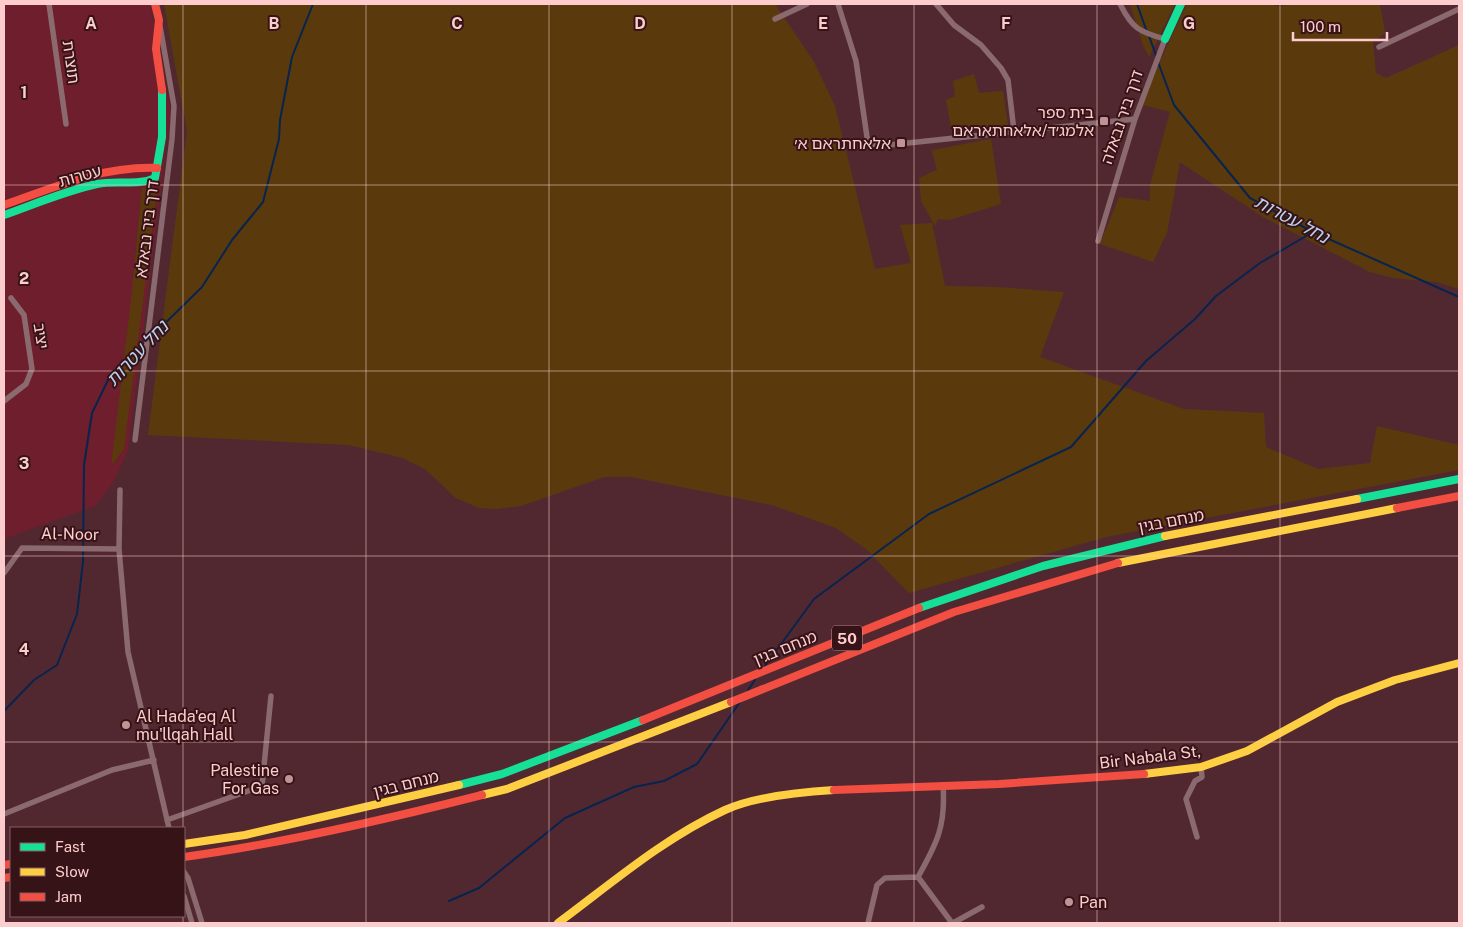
<svg xmlns="http://www.w3.org/2000/svg" width="1463" height="927" font-family="'Public Sans','Noto Sans Hebrew',sans-serif">
	<rect width="100%" height="100%" fill="#522830"/>
	<!-- built -->
	<path fill="#6e1e2c" d="M4,4h146l21,107 -43,339 -15,33 -18,23 -91,33z"/>
	<!-- green -->
	<path fill="#5a3a0d" d="M164,4h611l39,58 21,44 40,163 36,-6 -11,-38 32,-2 13,63 51,1 68,5 -24,65 144,52 80,4 2,34 52,22 52,-6 7,-37 82,19v25l-353,67 -197,56 -43,-44 -30,-21 -64,-23 -141,-28h-27l-83,29 -26,3 -16,-1 -23,-10 -31,-29 -22,-11 -54,-13 -201,-10 39,-304z
		M1130,4h45l-26,53 -6,-12z
		M1187,4h83l11,3 6,-3h93l5,29 -12,9 3,31 10,5 73,-33v244l-23,-7 -42,-4 -24,-6 -107,-55 -83,-55 -13,71 -14,29 -53,-18 19,-47 31,4v-16l20,-73 -27,-7 12,-33z
		M974,74l5,19 24,-2 5,35 -56,7 -6,-33 9,-4 -2,-15z
		M991,139l10,65 -52,16 -11,-1 -3,7 -14,-25 -2,-23 18,-8 -5,-20z
		M142,188l15,3 -33,258 -13,17 19,-157z"/>
	<g fill="none" stroke-linecap="round" stroke-linejoin="round">
		<!-- stream -->
		<path stroke="#07244f" stroke-width="2" d="M1137,4l10,28
			M1149,36l8,22
			M1158,62l16,43 76,93 63,34 146,65
			M149,339l53,-52 30,-47 31,-38 16,-63 1,-19 12,-63 21,-53
			M765,666l49,-67 115,-85 142,-67 75,-86 49,-42 21,-23 44,-33 53,-31
			M748,690l7,-10
			M4,711l30,-31 23,-15 20,-51 6,-52 1,-97 8,-52 17,-35 37,-36
			M449,901l30,-13 86,-70 69,-31 30,-6 33,-17 43,-62"/>
		<!-- street -->
		<path stroke="#8a6a6e" stroke-width="5.5" d="M49,4l17,120
			M838,4l18,57 12,83 21,1 246,-26
			M936,4l18,21 27,20 20,23 7,12 6,51
			M775,19l32,-15
			M1379,47l80,-38
			M1098,241l37,-122 30,-80c-26,-7 -33,-11 -45,-35
			M4,401l22,-17 6,-15 -8,-54 -13,-17
			M135,440l37,-301 2,-33 -14,-80
			M120,490l-1,59 9,103 41,176
			M4,573l18,-25 97,1
			M4,814l108,-44 42,-10
			M167,820l95,-34 9,-90
			M1197,837l-11,-38 9,-18 7,-4 -1,-10
			M184,872l4,6 14,45
			M918,877l34,46
			M184,896l8,27
			M868,923l9,-38 8,-7 33,-1c19,-34 28,-51 25,-92
			M953,923l29,-16"/>
		<!-- fast -->
		<path stroke="#16e098" stroke-width="8" d="M1165,39l16,-35
			M4,215c31,-11 61,-24 93,-31 19,-4 41,2 58,-6l7,-41v-47
			M1357,499l102,-20
			M919,608l124,-42 122,-30
			M459,785l43,-11 141,-54"/>
		<!-- slow -->
		<path stroke="#ffcf43" stroke-width="8" d="M1165,536l192,-37
			M1118,563l279,-55
			M1144,774l57,-7 46,-16 90,-49 58,-22 64,-17
			M482,795l25,-6 224,-87
			M184,844l61,-9 214,-50
			M558,923c54,-40 106,-85 167,-113 31,-14 76,-18 109,-20"/>
		<!-- jam -->
		<path stroke="#f24e42" stroke-width="8" d="M155,4l4,16 -3,29 6,41
			M4,205c50,-18 99,-39 153,-37
			M1397,508l62,-12
			M731,702l223,-90 164,-49
			M643,720l276,-112
			M834,790l165,-6 145,-10
			M184,857c101,-14 200,-37 298,-62
			M4,865l7,-1
			M4,878l7,-1"/>
	</g>
	<!-- grid -->
	<path fill="none" stroke="#fdcdce" stroke-width="1" stroke-opacity="0.55" d="M183,4v824M366,4v919M549,4v919M732,4v919M914,4v919M1097,4v919M1280,4v919M4,185h1455M4,371h1455M4,556h1455M4,742h1455M183,916v7"/>
	<!-- markers -->
	<g fill="#c19397" stroke="#351316" stroke-width="2">
		<rect x="1099" y="116" width="10" height="10" rx="2.5"/>
		<rect x="896" y="138" width="10" height="10" rx="2.5"/>
		<circle cx="126" cy="725" r="5"/>
		<circle cx="289" cy="779" r="5"/>
		<circle cx="1069" cy="902" r="5"/>
	</g>
	<g text-anchor="middle" dominant-baseline="central" stroke-width="4" stroke-linejoin="round" paint-order="stroke">
		<!-- shield labels -->
		<rect fill="#351316" stroke="#c19597" stroke-width="1" x="832" y="625.5" width="30" height="25" rx="4"/>
		<g font-size="15" font-weight="bold" fill="#fdcdce">
			<text x="847" y="638">50</text>
		</g>
		<!-- street labels -->
		<g font-size="16" fill="#fdcdce" stroke="#351316">
			<text transform="translate(71 62) rotate(82)">תוצרת</text>
			<text transform="translate(1122 117) rotate(-71)">דרך ביר נבאלה</text>
			<text transform="translate(80 176) rotate(-15)">עטרות</text>
			<text transform="translate(147 229) rotate(-83)">דרך ביר נבאלא</text>
			<text transform="translate(41 336) rotate(81)">יציב</text>
			<text transform="translate(1171 521) rotate(-11)">מנחם בגין</text>
			<text transform="translate(70 534) rotate(1)">Al-Noor</text>
			<text transform="translate(785 648) rotate(-22)">מנחם בגין</text>
			<text transform="translate(1150 757) rotate(-7)">Bir Nabala St,</text>
			<text transform="translate(406 784) rotate(-14)">מנחם בגין</text>
		</g>
		<!-- poi labels -->
		<g font-size="16" fill="#fdcdce" stroke="#351316" text-anchor="end">
			<text x="1094" y="112">בית ספר<tspan x="1094" dy="18">אלמג׳ד/אלאחתאראם</tspan></text>
			<text x="891" y="143">אלאחתראם א׳</text>
			<text x="136" y="716" text-anchor="start">Al Hada'eq Al<tspan x="136" dy="18">mu'llqah Hall</tspan></text>
			<text x="279" y="770">Palestine<tspan x="279" dy="18">For Gas</tspan></text>
			<text x="1079" y="902" text-anchor="start">Pan</text>
		</g>
		<!-- water labels -->
		<g font-size="18" font-style="italic" fill="#bbd2f0" stroke="#351316">
			<text transform="translate(1292 219) rotate(28)">נחל עטרות</text>
			<text transform="translate(137 353) rotate(-47)">נחל עטרות</text>
		</g>
	</g>
	<g font-size="16" text-anchor="middle" font-weight="bold" fill="#fdcdce" stroke="#351316" stroke-width="4" stroke-linejoin="round" paint-order="stroke">
		<text x="91" y="29">A</text>
		<text x="274" y="29">B</text>
		<text x="457" y="29">C</text>
		<text x="640" y="29">D</text>
		<text x="823" y="29">E</text>
		<text x="1006" y="29">F</text>
		<text x="1189" y="29">G</text>
		<text x="24" y="98">1</text>
		<text x="24" y="284">2</text>
		<text x="24" y="469">3</text>
		<text x="24" y="655">4</text>
	</g>
	<!-- border -->
	<rect width="1463" height="927" fill="none" stroke="#fdcdce" stroke-width="10"/>
	<!-- legend -->
	<rect x="10" y="827" width="175" height="90" fill="#351316" stroke="#855d60"/>
	<rect x="20" y="843" width="25" height="8" fill="#16e098" stroke="#855d60"/>
	<text x="55" y="852" font-size="15" fill="#fdcdce">Fast</text>
	<rect x="20" y="868" width="25" height="8" fill="#ffcf43" stroke="#855d60"/>
	<text x="55" y="877" font-size="15" fill="#fdcdce">Slow</text>
	<rect x="20" y="893" width="25" height="8" fill="#f24e42" stroke="#855d60"/>
	<text x="55" y="902" font-size="15" fill="#fdcdce">Jam</text>
	<!-- scale -->
	<path d="M1293 32v8h94v-8" fill="none" stroke="#fdcdce" stroke-width="2.5"/>
	<text x="1300" y="32" font-size="15" fill="#fdcdce" stroke="#351316" stroke-width="4" paint-order="stroke">100 m</text>
</svg>
